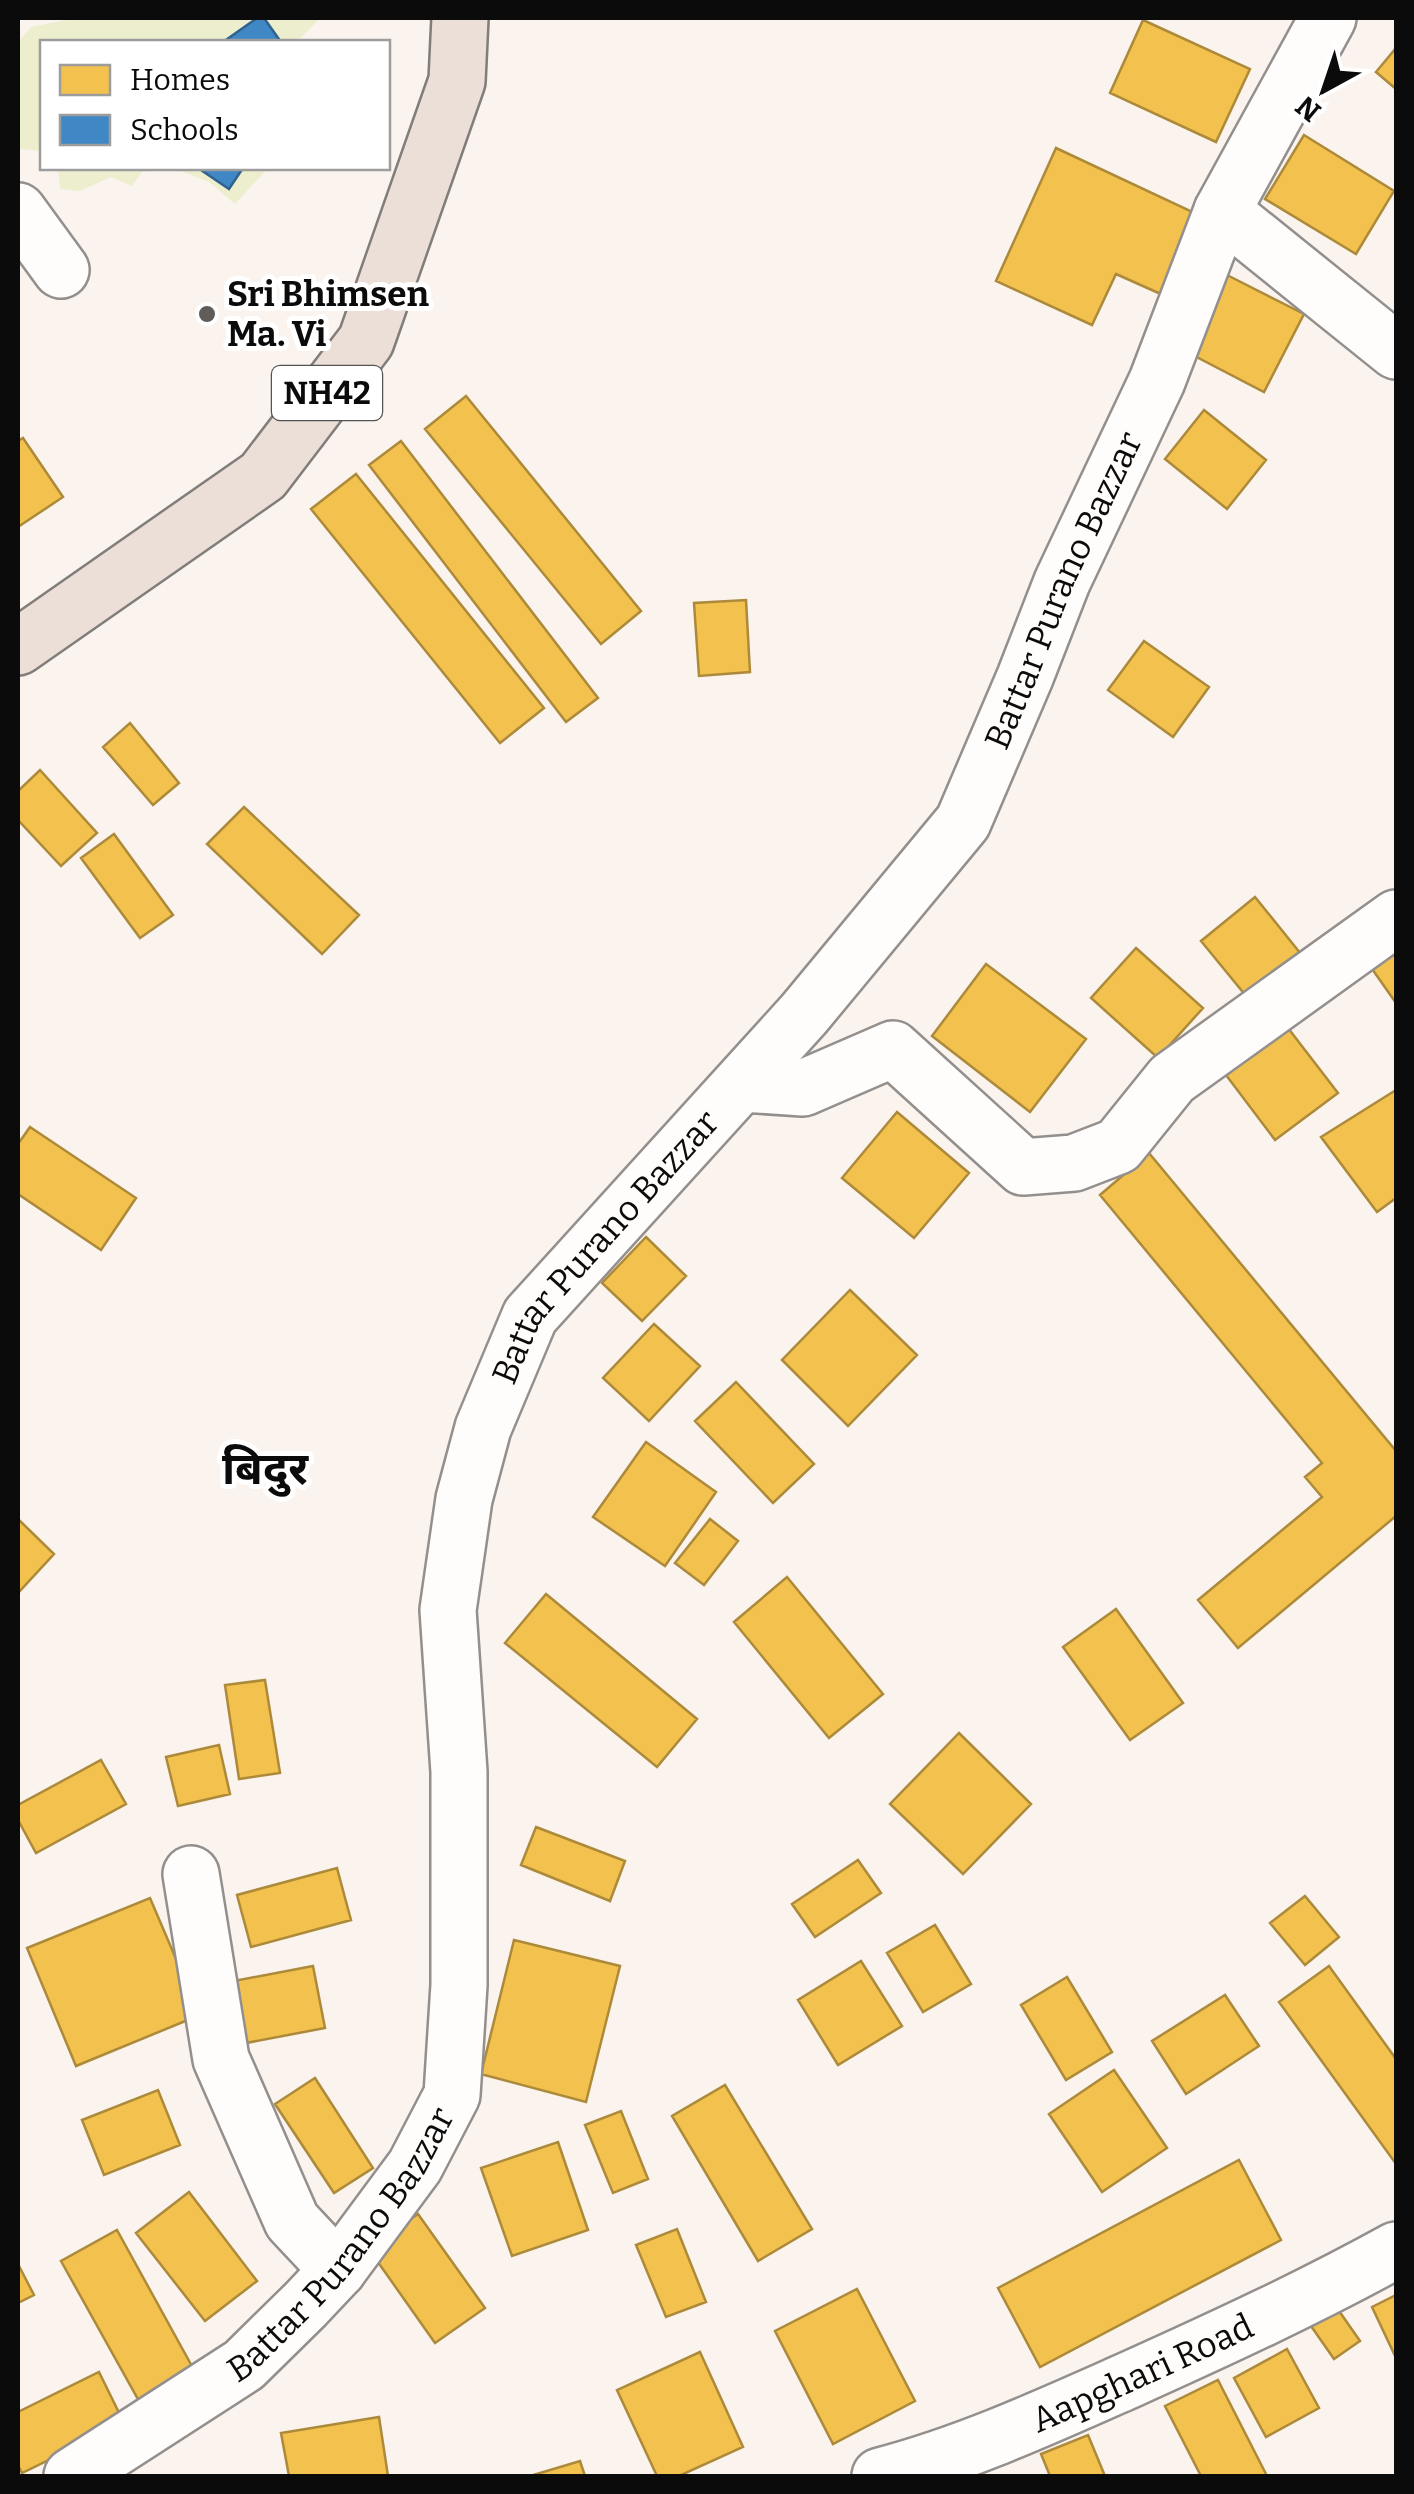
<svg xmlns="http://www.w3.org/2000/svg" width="1414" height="2494" font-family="Bitter,'Noto Sans Devanagari',serif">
	<rect width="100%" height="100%" fill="#faf3ee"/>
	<!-- green -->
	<path fill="#edeece" d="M75,18h245l-23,24h-255v109l-24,-2v-107l13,-15z
		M58,168h108l-24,4 -10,14 -21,-9 -31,14 -20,-2z
		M174,168h94l-33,36 -26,-22z"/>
	<!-- homes -->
	<path fill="#f2c14e" stroke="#ad8a3a" stroke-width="2.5" d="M1143,20l107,49 -34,73 -106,-49z
		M1396,48v41l-20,-17z
		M1304,135l90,56 -38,63 -91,-55z
		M1056,148l143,67 -36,80 -47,-21 -24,51 -96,-44z
		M1227,275l77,39 -40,78 -77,-40z
		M466,396l175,215 -40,33 -176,-215z
		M1204,410l62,50 -39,49 -62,-50z
		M23,438l40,59 -45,30v-86z
		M401,441l197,257 -32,24 -197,-257z
		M356,474l188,234 -44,35 -189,-234z
		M746,600l4,72 -51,4 -5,-73z
		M1144,641l65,46 -36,50 -65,-47z
		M130,723l49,60 -26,22 -50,-58z
		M40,770l57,63 -36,33 -43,-46v-29z
		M244,807l115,108 -37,39 -115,-110z
		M114,834l59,81 -33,23 -59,-80z
		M1255,897l50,62 -54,43 -50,-61z
		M1136,948l67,60 -45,50 -67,-60z
		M1396,948v55l-26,-37z
		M986,964l100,75 -56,73 -98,-76z
		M1288,1028l50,65 -63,47 -49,-65z
		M1396,1090v108l-19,14 -56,-75z
		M897,1112l72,61 -55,65 -72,-60z
		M30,1127l106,71 -35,52 -83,-56v-50z
		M1149,1153l247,298v65l-158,132 -40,-48 124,-103 -17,-20 17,-14 -222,-268z
		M646,1237l40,39 -44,45 -40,-38z
		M850,1290l67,65 -69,71 -66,-66z
		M654,1324l46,42 -51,55 -46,-43z
		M736,1382l78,82 -41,39 -78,-82z
		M646,1442l70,50 -51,74 -72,-49z
		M18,1519l36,35 -36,39z
		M710,1519l28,22 -34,44 -29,-22z
		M787,1577l96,117 -54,44 -95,-116z
		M546,1594l151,125 -40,48 -152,-124z
		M1116,1609l67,94 -53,37 -67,-93z
		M265,1680l15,93 -41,6 -14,-94z
		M959,1733l72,71 -68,70 -73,-70z
		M219,1745l11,49 -52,12 -12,-49z
		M101,1760l25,44 -90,49 -18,-33v-15z
		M536,1827l89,34 -15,40 -89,-36z
		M858,1860l23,33 -66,44 -23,-33z
		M337,1868l14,52 -100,27 -14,-52z
		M1305,1896l34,41 -34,28 -35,-42z
		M150,1898l50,117 -124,51 -49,-118z
		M935,1925l36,59 -48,28 -36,-59z
		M514,1940l106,26 -34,136 -105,-28z
		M861,1961l41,65 -64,39 -40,-65z
		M313,1966l12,62 -100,19 -12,-62z
		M1329,1966l67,93v105l-117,-162z
		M1067,1977l45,75 -46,28 -45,-75z
		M1225,1995l34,51 -73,48 -34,-53z
		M1114,2070l53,78 -65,44 -53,-78z
		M315,2078l58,90 -39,25 -59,-89z
		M725,2085l87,144 -54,32 -86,-145z
		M158,2090l22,55 -76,30 -22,-55z
		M621,2111l27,68 -35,14 -28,-68z
		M558,2142l30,88 -76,26 -31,-88z
		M1239,2160l42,80 -241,127 -42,-79z
		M189,2192l68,89 -52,40 -69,-88z
		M418,2214l67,94 -50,35 -67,-95z
		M677,2229l29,73 -40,15 -30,-72z
		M117,2230l82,149 -55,31 -83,-149z
		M18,2264l16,31 -16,8z
		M857,2289l58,112 -82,43 -58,-113z
		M1396,2295v63l-24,-51z
		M1337,2308l23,33 -26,18 -23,-33z
		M1287,2349l32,59 -53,29 -32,-59z
		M700,2352l43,95 -64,29h-22l-40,-86z
		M99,2372l25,51 -102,50 -4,-8v-53z
		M1218,2380l49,96h-66l-36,-70z
		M379,2417l9,59h-99l-8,-43z
		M1088,2435l17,41h-55l-9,-22z
		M580,2461l5,15h-55z"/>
	<!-- schools -->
	<path fill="#3f88c5" stroke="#2f628d" stroke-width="2.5" d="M257,18h7l17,24h-58z
		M198,168h45l-14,21z"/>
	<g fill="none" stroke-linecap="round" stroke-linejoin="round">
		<defs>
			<g id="minor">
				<path d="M18,211l43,59"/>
				<path d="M1222,211l174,140"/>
				<path d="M742,1084l61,4 90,-39 130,118 51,-4 44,-17 54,-67 224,-161"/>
				<path d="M191,1874l30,185 71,162 46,49"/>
				<path id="s1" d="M72,2476l172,-111 61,-60 33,-35 77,-104 37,-71 7,-110v-213l-11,-162 16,-111 19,-71 47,-112 274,-302 159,-192 62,-145 37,-95 95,-201 65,-170 106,-193"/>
				<path id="s2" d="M880,2476c85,-22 168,-60 249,-96 91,-41 180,-82 267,-130"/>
			</g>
			<path id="major" d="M18,647l245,-171 103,-135 91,-260 3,-63"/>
		</defs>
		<!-- minor casing -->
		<use href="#minor" stroke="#938f8d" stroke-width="60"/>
		<!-- major casing -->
		<use href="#major" stroke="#807d7a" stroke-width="60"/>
		<!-- minor -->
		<use href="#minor" stroke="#fefdfc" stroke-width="55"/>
		<!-- major -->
		<use href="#major" stroke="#ecdfd7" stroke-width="55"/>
	</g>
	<!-- markers -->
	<circle fill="#5f5c5a" stroke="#fff" stroke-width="4" cx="207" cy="314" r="10"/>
	<g text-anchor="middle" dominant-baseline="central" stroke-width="10" stroke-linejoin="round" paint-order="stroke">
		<!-- shield labels -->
		<rect fill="#fff" stroke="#545454" stroke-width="2.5" x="272" y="366" width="110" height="54" rx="8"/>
		<g font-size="32" font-weight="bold" fill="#0b0b0b">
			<text x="327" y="393">NH42</text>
		</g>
		<!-- poi labels -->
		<g font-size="35" font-weight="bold" fill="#0b0b0b" stroke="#fff" text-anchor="start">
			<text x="227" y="294">Sri Bhimsen<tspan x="227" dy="40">Ma. Vi</tspan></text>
		</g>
		<!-- street labels -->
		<g font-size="35" fill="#0b0b0b" stroke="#fff">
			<text stroke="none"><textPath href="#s1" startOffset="2250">Battar Purano Bazzar</textPath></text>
			<text stroke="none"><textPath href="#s1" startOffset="1440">Battar Purano Bazzar</textPath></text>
			<text stroke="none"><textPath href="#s1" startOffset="360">Battar Purano Bazzar</textPath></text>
			<text stroke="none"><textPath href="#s2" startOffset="282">Aapghari Road</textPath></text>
		</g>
		<!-- district labels -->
		<g font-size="45" font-weight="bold" fill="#0b0b0b" stroke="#fff">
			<text x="265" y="1469">बिदुर</text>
		</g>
	</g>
	<!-- border -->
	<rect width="1414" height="2494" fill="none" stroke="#0b0b0b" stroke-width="40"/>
	<!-- legend -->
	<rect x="40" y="40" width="350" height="130" fill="#ffffff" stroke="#9d9d9d" stroke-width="2.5"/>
	<rect x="60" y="65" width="50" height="30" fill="#f2c14e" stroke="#9d9d9d" stroke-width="2.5"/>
	<text x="130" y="90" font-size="30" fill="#0b0b0b">Homes</text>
	<rect x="60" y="115" width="50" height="30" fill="#3f88c5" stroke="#9d9d9d" stroke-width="2.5"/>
	<text x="130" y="140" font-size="30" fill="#0b0b0b">Schools</text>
	<!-- north arrow -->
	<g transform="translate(1324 90) rotate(220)" stroke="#ffffff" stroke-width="8" paint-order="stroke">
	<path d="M0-8L18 38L0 25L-18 38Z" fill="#0b0b0b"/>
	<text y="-15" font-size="28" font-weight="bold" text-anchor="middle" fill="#0b0b0b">N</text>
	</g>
</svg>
